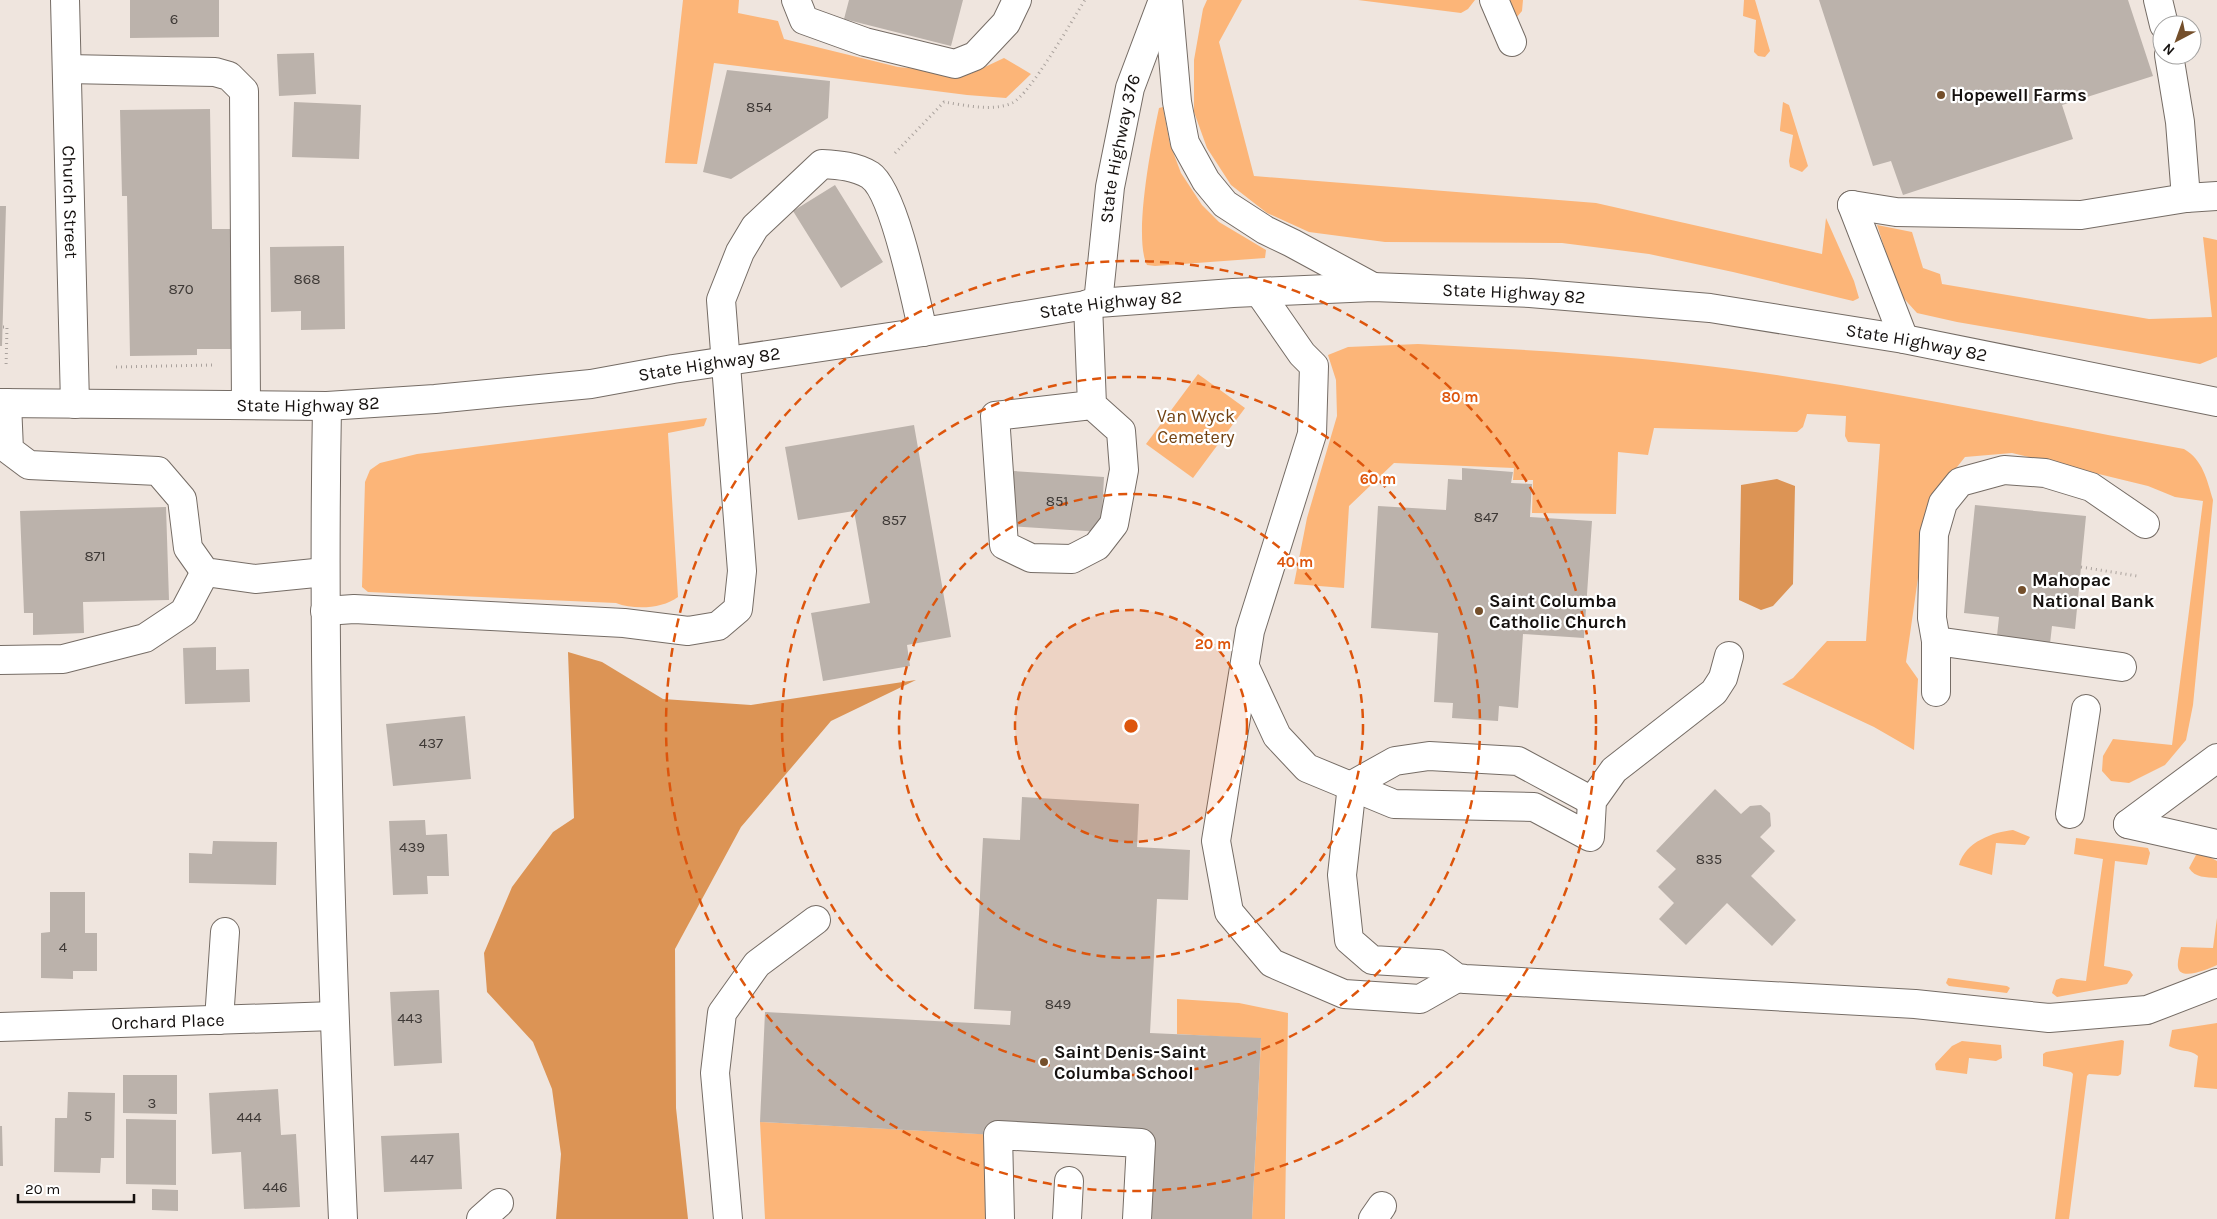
<svg xmlns="http://www.w3.org/2000/svg" width="2217" height="1219" font-family="Karla,sans-serif">
	<rect width="100%" height="100%" fill="#efe5de"/>
	<!-- green -->
	<path fill="#fcb578" d="M683,0h56l-1,13 40,8 6,18 114,28 72,7 34,-16 27,16 -25,24 -39,-3 -253,-32 -17,101 -32,-1z
		M1207,0h35l-23,42 35,134 342,27 226,51 4,-36 28,63 5,17 -6,3 -120,-29 -84,-18 -87,-11 -177,-1 -76,-10 -42,-19 -36,-28 -24,-37 -13,-36v-52l9,-51z
		M1358,0h117l-7,9 -7,4z
		M1509,0h14l-1,11 -6,7 -6,-7z
		M1744,0h11l15,51 -5,6 -7,-1 -4,-4 2,-32 -13,-4z
		M1783,102l6,3 19,61 -6,6 -12,-5 -1,-6 4,-26 -13,-4v-2z
		M1163,107l7,37 11,29 21,32 17,17 47,28 -1,8 -110,8 -8,-1c-14,-28 5,-124 12,-157z
		M1877,225l35,7 11,36 17,6 2,10 207,35 63,-2 -9,-80 14,3v117l-17,7 -243,-42 -40,-9 -18,-20z
		M1418,344c113,6 225,12 337,28 144,20 286,51 429,77 19,11 23,31 29,51l-20,205 -7,35 -21,25 -36,18 -18,-2 -9,-10 1,-15 10,-17 59,6 31,-244 -28,-4 -27,-11 -136,-33 -47,4 -28,35 -11,30 -20,140 12,17 -4,71 -40,-23 -92,-43 11,-6 34,-37h39l14,-197 -32,-2 -3,-6 1,-20 -39,-2 -4,13 -6,5 -143,-4 -6,27 -30,-3 -2,62 -84,-1 1,-33h-20l1,-12 -120,-5 -45,43 -5,82 -50,-4 13,-66 30,-102 -1,-36 -8,-25 20,-8z
		M1198,374l47,34 -52,70 -47,-34z
		M707,418l-3,8 -36,7 10,164c-16,12 -44,13 -62,6l-248,-11 -6,-5 3,-105 5,-12 10,-7 37,-9z
		M2013,830l17,7 -5,8 -29,-2 -4,32 -33,-10c6,-23 34,-33 54,-35z
		M2076,838l72,10 2,5 -3,12 -32,-4 -11,105 26,5 3,4 -6,9 -70,13 -5,-4 4,-13 5,-2 25,3 17,-122 -29,-5z
		M2204,854l13,7v17c-11,-1 -22,0 -28,-10l7,-13z
		M2217,918v47c-7,3 -37,17 -39,2 -1,-6 2,-14 3,-20l32,1z
		M1948,978l59,8 3,2 -3,5 -58,-7 -3,-3z
		M1177,999l62,4 49,10 -3,206h-33l9,-180 -84,-5z
		M2217,1023v66l-23,-2 4,-31c-8,-7 -20,-4 -29,-10l3,-16z
		M2122,1040l2,1 -3,33 -3,2 -29,-2 -2,2 -18,143h-14l18,-145 -2,-2 -28,-6v-12l3,-2z
		M1962,1041l39,4 1,13 -6,3 -27,-3 -2,16 -31,-4 -1,-6 17,-18z
		M760,1122l238,13 2,84h-235z"/>
	<!-- forest -->
	<path fill="#dc9455" d="M1777,479l18,7 -2,98 -20,22 -12,4 -22,-10 2,-115z
		M568,652l34,10 61,37 88,6 165,-25 -85,41 -90,106 -66,122 1,159 12,111h-132l5,-65 -9,-65 -19,-47 -46,-50 -3,-39 28,-66 41,-55 21,-14z"/>
	<!-- building -->
	<path fill="#bbb2ab" d="M130,0h89v37l-89,1z
		M849,0h114l-12,46 -107,-27z
		M1819,0h309l25,76 -91,29 11,34 -170,56 -12,-34 -18,5z
		M314,53l2,41 -37,2 -2,-42z
		M727,70l103,11 -2,37 -97,61 -28,-7z
		M294,102l67,3 -2,54 -67,-2z
		M210,109l2,120h20l2,120h-37v6l-67,1 -3,-160h-5l-2,-86z
		M835,185l48,77 -42,26 -48,-77z
		M0,206h6l-4,140h-2z
		M344,246l1,83 -44,1v-19l-30,1 -1,-65z
		M914,425l37,212 -44,8 3,21 -87,15 -12,-68 59,-10 -16,-92 -56,9 -13,-73z
		M1462,468l51,4 -2,11 21,1 -2,33 62,4 -8,117 -61,-4 -5,74 -19,-2 -1,15 -46,-3 1,-15 -19,-1 4,-69 -67,-5 7,-122 68,4 2,-31 14,1z
		M1014,471l90,6 -3,55 -91,-6z
		M1975,505l111,11 -11,113 -23,-3 -5,44 -53,-6 5,-47 -35,-4z
		M166,507l3,93 -86,2 1,31 -51,2v-22h-9l-4,-102z
		M216,647v23l33,-1 1,33 -65,2 -2,-56z
		M465,716l6,63 -78,7 -7,-62z
		M1715,789l26,25 9,-8 11,-1 9,8 1,13 -11,11 15,14 -24,25 45,44 -24,26 -45,-43 -41,42 -27,-26 15,-16 -16,-16 18,-18 -20,-18z
		M1022,797l117,7 -2,43 53,3 -2,50 -31,-1 -7,134 111,5 -9,181h-115l4,-76 -381,-21 5,-110 245,13 1,-14 -37,-2 9,-171 37,2z
		M425,820l1,15 21,-1 2,42h-22l1,18 -35,1 -4,-74z
		M213,841l64,1 -1,43 -87,-2v-30l23,1z
		M50,892h35v41h12v38h-24v8l-32,-1v-45l9,-1z
		M439,990l3,73 -48,3 -4,-74z
		M123,1075h54v39l-54,-1z
		M278,1089l3,46 15,-1 4,73 -56,2 -3,-57 -29,2 -3,-61z
		M68,1092l47,1 -1,65h-13l-1,15 -46,-1 1,-54h12z
		M126,1119l50,1v65l-50,-1z
		M0,1126h2l1,40h-3z
		M459,1133l3,56 -78,3 -3,-56z
		M152,1189l26,1v21l-26,-1z"/>
	<g fill="none" stroke-linecap="round" stroke-linejoin="round">
		<defs>
			<g id="minor">
				<path id="s1" d="M65,0l10,404"/>
				<path d="M796,0l8,20 61,22 90,22 20,-8 31,-33 11,-23"/>
				<path d="M1168,0l9,102 8,41 21,38 19,23 40,26 27,13 81,44"/>
				<path d="M1494,0l18,42"/>
				<path d="M2158,0l6,25"/>
				<path d="M2169,55l11,67 6,76"/>
				<path d="M67,69l148,3 14,4 15,15 2,314"/>
				<path d="M1852,205l44,7 185,3 105,-17 31,-2"/>
				<path d="M1852,205l52,134"/>
				<path d="M1259,292l43,62 12,12 -2,68 -62,197 -34,210 13,71 43,51 72,31 76,5 37,-21"/>
				<path d="M1088,304l4,101 -97,11 9,129 27,13 41,1 25,-13 17,-22 10,-54 -3,-39 -29,-26"/>
				<path d="M7,403l2,47 20,15 129,6 24,28 6,49 17,24 50,7 70,-7"/>
				<path d="M325,611l29,-2 270,14 64,8 30,-5 20,-17 4,-38 -21,-271 19,-48 15,-25 67,-63c17,1 33,2 48,11 24,16 46,126 53,157"/>
				<path d="M0,660l63,-1 82,-21 39,-26 21,-40"/>
				<path d="M1245,667l32,69 30,32 87,36 140,3 56,30 2,-36 22,-31 100,-78 9,-14 6,-22"/>
				<path d="M2122,667l-186,-26 -4,-23 2,-84 9,-31 17,-21 44,-12 41,3 46,14 54,37"/>
				<path d="M1936,692v-51"/>
				<path d="M1352,785l-10,90 7,65 23,20 66,4 19,14 8,1 450,25 134,14 98,-8 70,-27"/>
				<path d="M1352,785l43,-24 34,-5 89,5 74,40"/>
				<path d="M2070,814l16,-105"/>
				<path d="M2128,824l89,-66"/>
				<path d="M2128,824l89,20"/>
				<path d="M219,1020l6,-88"/>
				<path id="s2" d="M0,1027l334,-11"/>
				<path d="M481,1219l18,-16"/>
				<path d="M728,1219l-13,-146 7,-60 35,-49 59,-44"/>
				<path d="M1000,1219l-2,-84 143,8 -4,76"/>
				<path d="M1067,1219l2,-38"/>
				<path d="M1373,1219l9,-13"/>
			</g>
			<g id="major">
				<path id="s3" d="M1098,303l12,-116 20,-99 33,-88"/>
				<path id="s4" d="M0,403l327,3 108,-7 156,-15 82,-15 250,-37 175,-29 135,-10 140,-6 157,6 180,15 194,31 313,63"/>
				<path d="M327,406c-5,271 4,542 16,813"/>
			</g>
		</defs>
		<!-- minor casing -->
		<use href="#minor" stroke="#756c65" stroke-width="30"/>
		<!-- major casing -->
		<use href="#major" stroke="#756c65" stroke-width="30"/>
		<!-- path -->
		<path stroke="#aaa29d" stroke-width="3" stroke-dasharray="1 4" stroke-linecap="butt" d="M895,153l49,-51c20,3 49,10 68,1 18,-8 60,-83 73,-103
			M3,327h4l-1,41
			M116,367l96,-2
			M2081,567l56,9"/>
		<!-- minor -->
		<use href="#minor" stroke="#fff" stroke-width="28"/>
		<!-- major -->
		<use href="#major" stroke="#fff" stroke-width="28"/>
	</g>
	<!-- distance rings -->
	<circle cx="1131" cy="726" r="116" fill="#dd550c" fill-opacity=".12"/>
	<g fill="none" stroke="#dd550c" stroke-width="2.5" stroke-dasharray="9 6">
		<circle cx="1131" cy="726" r="116"/>
		<circle cx="1131" cy="726" r="232"/>
		<circle cx="1131" cy="726" r="349"/>
		<circle cx="1131" cy="726" r="465"/>
	</g>
	<!-- markers -->
	<g fill="#744f2b" stroke="#fff" stroke-width="2">
		<circle cx="1941" cy="95" r="5"/>
		<circle cx="2022" cy="590" r="5"/>
		<circle cx="1479" cy="611" r="5"/>
		<circle cx="1044" cy="1062" r="5"/>
	</g>
	<g text-anchor="middle" dominant-baseline="central" stroke-width="4.5" stroke-linejoin="round" paint-order="stroke">
		<!-- number labels -->
		<g font-size="15" fill="#3e3936">
			<text x="174" y="19">6</text>
			<text x="759" y="107">854</text>
			<text x="307" y="279">868</text>
			<text x="181" y="289">870</text>
			<text x="1057" y="501">851</text>
			<text x="1486" y="517">847</text>
			<text x="894" y="520">857</text>
			<text x="95" y="556">871</text>
			<text x="431" y="743">437</text>
			<text x="412" y="847">439</text>
			<text x="1709" y="859">835</text>
			<text x="63" y="947">4</text>
			<text x="1058" y="1004">849</text>
			<text x="410" y="1018">443</text>
			<text x="152" y="1103">3</text>
			<text x="88" y="1116">5</text>
			<text x="249" y="1117">444</text>
			<text x="422" y="1159">447</text>
			<text x="275" y="1187">446</text>
		</g>
		<!-- poi labels -->
		<g font-size="18" font-weight="bold" fill="#15110f" stroke="#fff" text-anchor="start">
			<text x="1951" y="95">Hopewell Farms</text>
			<text x="2032" y="580">Mahopac<tspan x="2032" dy="21">National Bank</tspan></text>
			<text x="1489" y="601">Saint Columba<tspan x="1489" dy="21">Catholic Church</tspan></text>
			<text x="1054" y="1052">Saint Denis-Saint<tspan x="1054" dy="21">Columba School</tspan></text>
		</g>
		<!-- street labels -->
		<g font-size="18" fill="#15110f" stroke="#fff">
			<text stroke="none"><textPath href="#s3" startOffset="156">State Highway 376</textPath></text>
			<text stroke="none"><textPath href="#s1" startOffset="202">Church Street</textPath></text>
			<text stroke="none"><textPath href="#s4" startOffset="1522">State Highway 82</textPath></text>
			<text stroke="none"><textPath href="#s4" startOffset="1118">State Highway 82</textPath></text>
			<text stroke="none"><textPath href="#s4" startOffset="1928">State Highway 82</textPath></text>
			<text stroke="none"><textPath href="#s4" startOffset="712">State Highway 82</textPath></text>
			<text stroke="none"><textPath href="#s4" startOffset="308">State Highway 82</textPath></text>
			<text stroke="none"><textPath href="#s2" startOffset="168">Orchard Place</textPath></text>
		</g>
		<!-- park labels -->
		<g font-size="18" fill="#724212" stroke="#fff">
			<text x="1196" y="416">Van Wyck<tspan x="1196" dy="21">Cemetery</tspan></text>
		</g>
	</g>
	<circle cx="1131" cy="726" r="8" fill="#dd550c" stroke="#fff" stroke-width="2.5"/>
	<g font-size="15" text-anchor="middle" font-weight="bold" fill="#dd550c" stroke="#fff" stroke-width="4.5" stroke-linejoin="round" paint-order="stroke">
		<text x="1460" y="402">80 m</text>
		<text x="1378" y="484">60 m</text>
		<text x="1295" y="567">40 m</text>
		<text x="1213" y="649">20 m</text>
	</g>
	<!-- north arrow -->
	<g transform="translate(2177 40) rotate(221)"><circle r="24" fill="#ffffff" stroke="#a1a09f"/>
	<path d="M0-4L9 19L0 12L-9 19Z" fill="#744f2b"/>
	<text y="-8" font-size="14" font-weight="bold" text-anchor="middle" fill="#15110f">N</text>
	</g>
	<!-- scale -->
	<path d="M18 1194v8h116v-8" fill="none" stroke="#15110f" stroke-width="2.5"/>
	<text x="25" y="1194" font-size="15" fill="#15110f" stroke="#ffffff" stroke-width="4" paint-order="stroke">20 m</text>
</svg>
